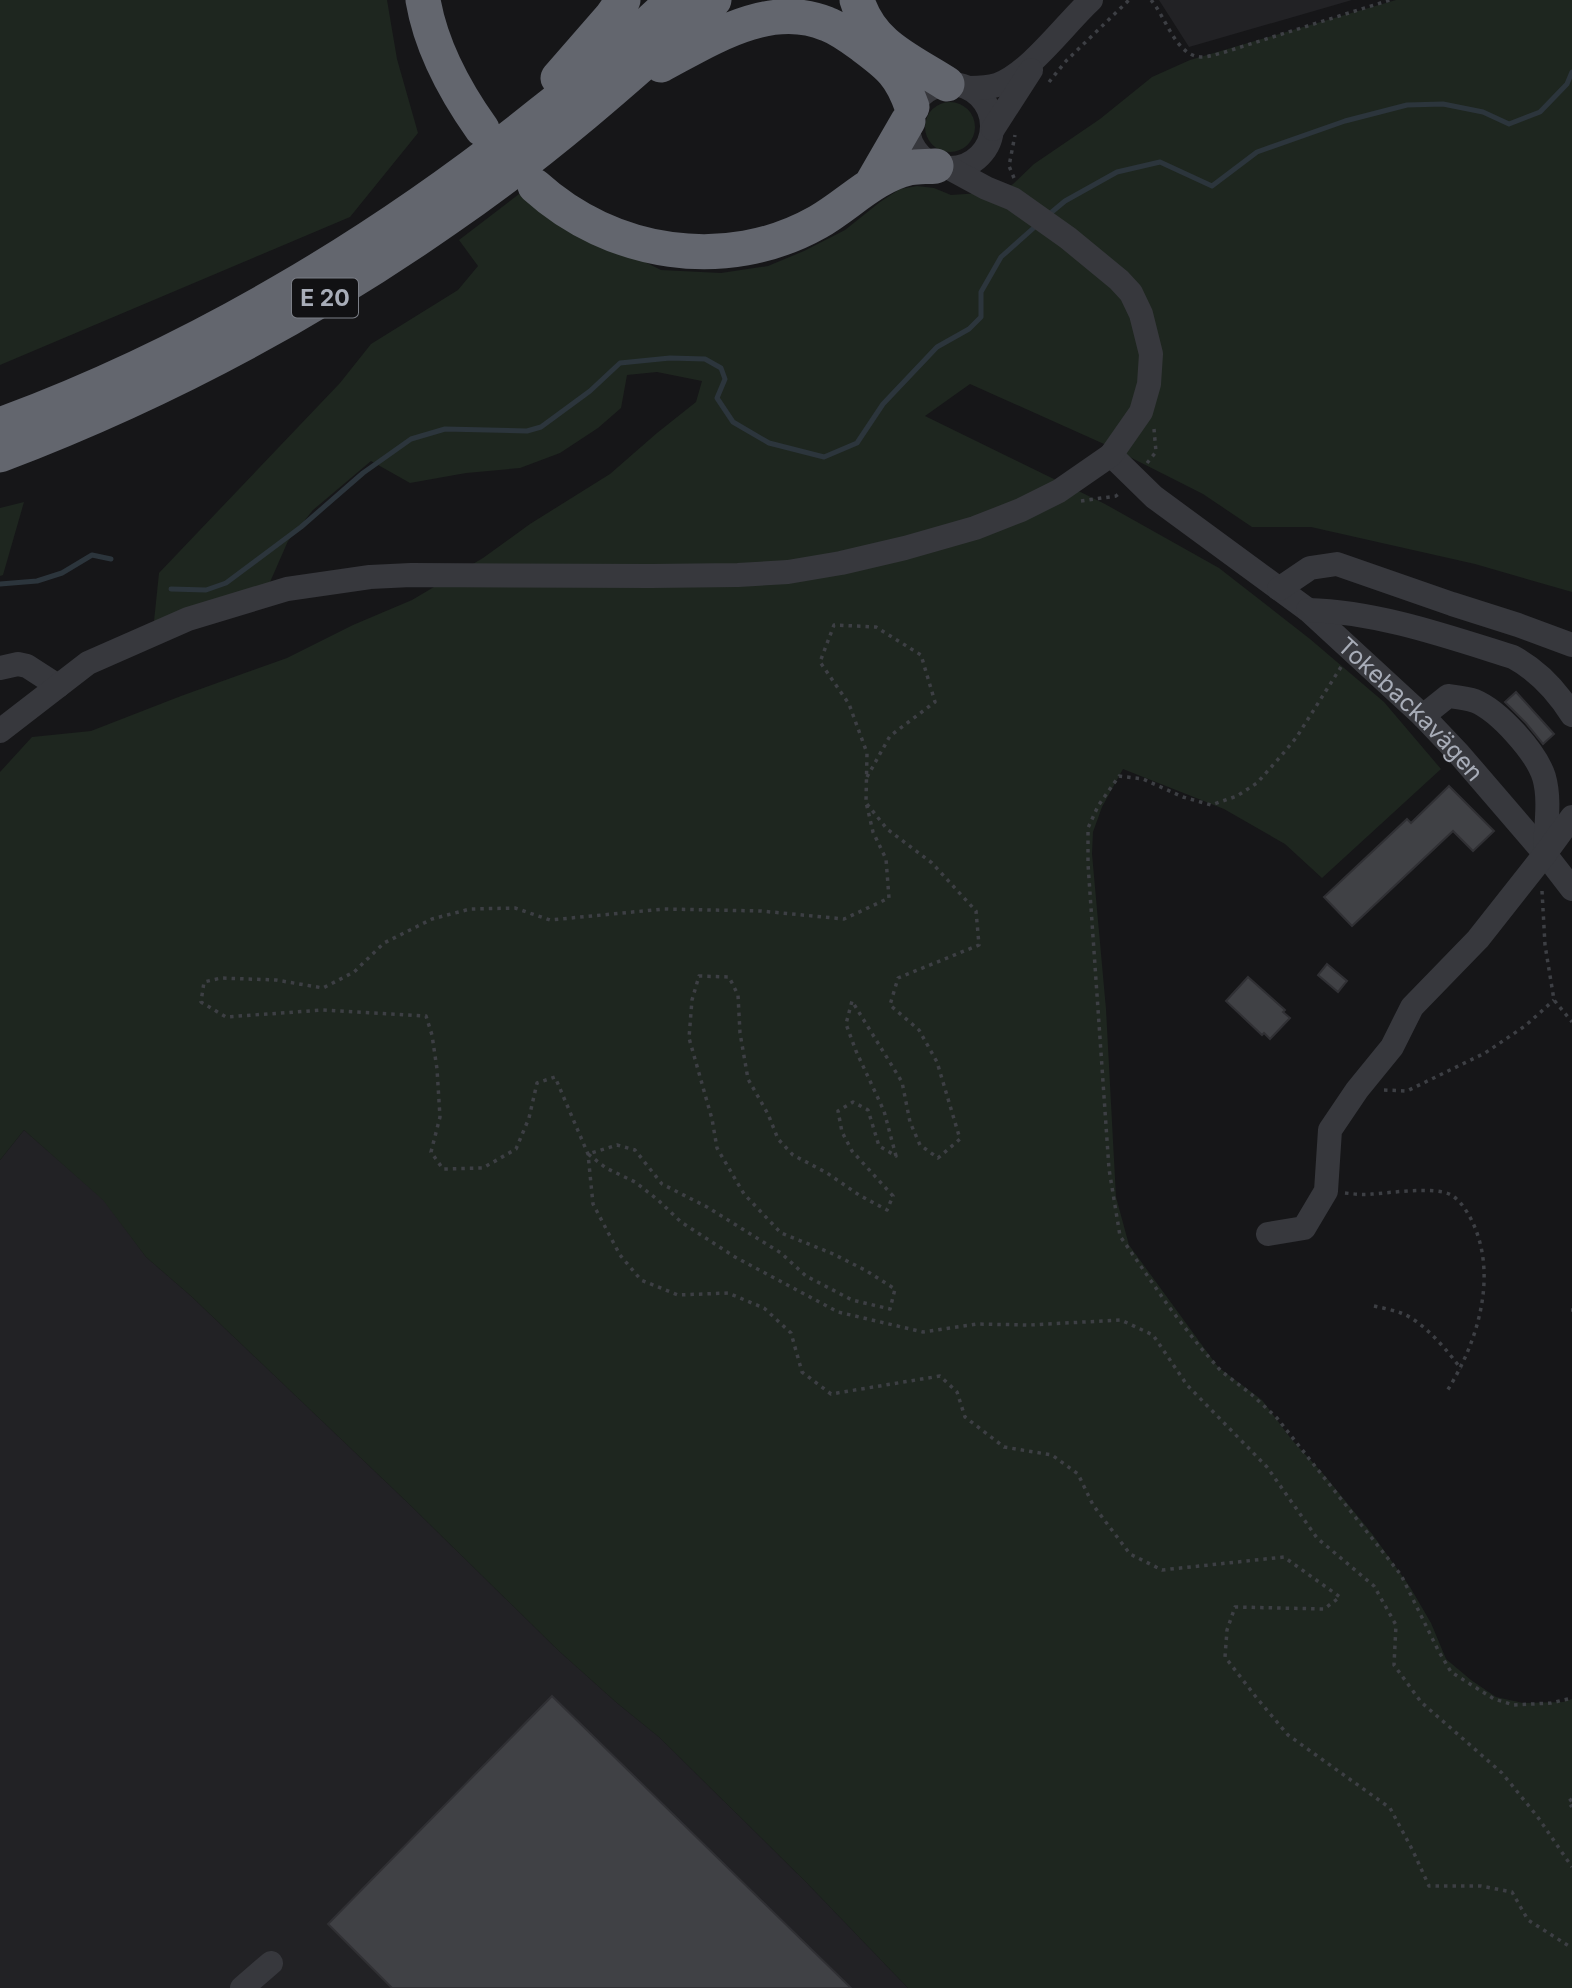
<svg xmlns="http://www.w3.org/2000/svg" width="1572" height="1988" font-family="Inter,sans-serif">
	<rect width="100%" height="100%" fill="#161618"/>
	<!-- built -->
	<path fill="#222225" d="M1159,0h193l-163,47z
		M24,1130l80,70 42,57 45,39 215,205 153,150 58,52 42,34 147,145 102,106h-908v-828z"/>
	<!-- green -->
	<path fill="#1e261f" d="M0,0h387l10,59 21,74 -68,84 -350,148z
		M1396,0h176v592l-97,-28 -164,-37h-59l-49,-33 -99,-50 -134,-60 -45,32 180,88 114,64 91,71 74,63 57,67 -119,109 -37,-34 -61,-35 -101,-40 -21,38 -9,25 -1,22 14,155 10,188 13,48 89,122 44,33 30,40 34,37 47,58 37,52 21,36 15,36 25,21 25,17 27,6 40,-1 9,-3v289h-664l-102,-106 -147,-145 -42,-34 -58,-52 -153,-150 -215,-205 -45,-39 -43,-57 -79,-70 -24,30v-388l32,-35 59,-6 90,-35 106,-38 66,-33 59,-25 71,-42 47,-34 80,-50 47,-41 39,-31 6,-21 -45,-9 -30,3 -6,33 -23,20 -38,25 -40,15 -54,5 -56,10 -39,-22 -58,49 -25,31 -21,48 -114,42 6,-58 181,-190 31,-39 87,-54 20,-24 -19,-26 60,-46 47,35 77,32 18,9 60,3 47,-7 36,-15 41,-21 35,-28 20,-13 17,-3 17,2 17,7 29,-2 11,8 22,-17 21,-20 66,-45 52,-42 38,-17z
		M925 127a25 25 0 1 1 50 0a25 25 0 1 1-50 0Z
		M24,502l-21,73 -3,1v-68z"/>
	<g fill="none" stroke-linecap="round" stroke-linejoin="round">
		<!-- stream -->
		<path stroke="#2c353c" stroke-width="5" d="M1047,216l18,-15 52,-29 43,-10 52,24 45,-34 88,-31 62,-16 36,-1 40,8 26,12 31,-12 27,-28 5,-12
			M0,584l37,-3 25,-8 30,-18 19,4
			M171,589l35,1 20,-7 75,-56 62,-54 48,-34 34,-10 82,2 14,-4 49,-36 30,-28 50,-5 35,1 16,9 4,11 -8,19 16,24 36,21 55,14 33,-14 26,-39 54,-57 32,-18 12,-12v-25l20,-35 36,-32"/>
	</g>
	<!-- building -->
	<path fill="#404145" stroke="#303034" stroke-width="2" d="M1516,692l38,42 -11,10 -17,-21 -21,-21z
		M1449,786l45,45 -21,20 -20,-20 -101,95 -28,-29 83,-78 4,4z
		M1327,964l20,17 -9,11 -20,-17z
		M1248,977l37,33 -2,2 7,6 -20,21 -6,-6 -2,2 -36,-34z
		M552,1696l299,292h-459l-64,-64z"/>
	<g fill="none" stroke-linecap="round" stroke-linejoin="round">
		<!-- path -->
		<path stroke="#3d3f44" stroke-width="3.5" stroke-dasharray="3.5 5" stroke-linecap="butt" d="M1151,0c15,17 25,57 51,57 7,0 15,-3 23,-5l165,-52
			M1049,82l17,-21 63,-61
			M1014,178l-5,-12 6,-31
			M1147,463l9,-11 -2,-23
			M1081,501l35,-5 5,-4
			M1341,667l-45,71 -15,18 -24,27 -20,13 -26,9 -28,-8 -40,-18 -24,-3 -21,30 -10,22v36l21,305 11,67 49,71 31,40 21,24 30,23 26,24 124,157 37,75 13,22 43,27 20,6 37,-2 21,-5
			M867,777l23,-41 45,-34 -14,-47 -45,-28 -42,-2 -14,37 29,42 18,49 -1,49 7,30 13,27 3,39 -45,21 -83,-8 -97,-2 -114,11 -35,-12 -45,1 -38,10 -48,24 -30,29 -31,16 -47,-8 -55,-2 -17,4 -3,20 25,15 97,-7 103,6 6,19 5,34 3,48 -9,35 12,17 40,-1 33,-19 13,-31 8,-35 18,-6 33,77 5,50 27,51 21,25 37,15 50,-2 36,15 27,25 11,39 29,22 109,-18 17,16 8,25 39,30 48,8 26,19 15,31 37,49 32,16 122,-13 56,40 -16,12 -89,-2 -8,23 -2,27 31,40 32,38 102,73 23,43 16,35h52l31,6 16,28 44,28
			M867,804l20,25 45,34 44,48 3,34 -81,33 -8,27 29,25 18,32 23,77 -22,19 -18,-13 -10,-23 -8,-40 -50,-81 -6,23 10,27 28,60 12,45 -17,-10 -11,-36 -15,-8 -15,9 4,21 10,19 41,45 -6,14 -28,-15 -32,-22 -34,-18 -15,-16 -10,-25 -20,-35 -8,-46 -2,-38 -9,-18 -30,-1 -7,24 -3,38 23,81 5,29 27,46 37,39 50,20 34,17 30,19 -5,20 -38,-9 -46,-24 -25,-23 -74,-46 -45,-23 -27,-34 -18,-5 -29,9 18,14 29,14 23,18 23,22 54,35 103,55 85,20 54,-8 52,1 92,-5 32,15 34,50 80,82 50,71 57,48 22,39 -2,40 27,37 81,71 35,43 35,51
			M1542,891l3,54 9,55 18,22
			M1384,1090l23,1 78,-38 40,-27 29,-26
			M1345,1193c9,1 18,2 27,1 17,-1 64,-8 79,1 9,5 15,15 20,24 28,55 7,123 -24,172
			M1374,1306c9,2 19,4 27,7 22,8 47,38 60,56
			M1571,1310h1
			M1572,1799l-4,3 4,5"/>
		<!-- minor -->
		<g stroke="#37383d" stroke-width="24">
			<circle cx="950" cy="126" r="42"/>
			<path d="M969,88c9,0 19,0 28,-3 33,-12 68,-61 94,-85"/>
			<path d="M993,129l38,-59"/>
			<path id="s1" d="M1111,455l43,42 154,113 115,106 36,38 86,100 27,35"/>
			<path d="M1279,589l31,-21 27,-4 115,40 66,21 54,20"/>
			<path d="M1308,610c70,2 138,26 205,47 24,13 44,34 59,58"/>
			<path d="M0,668l18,-4 9,2 31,20"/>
			<path d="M1423,716l25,-20c8,1 19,2 27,5 24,10 61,51 69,76 7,24 1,53 1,77"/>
			<path d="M0,731l88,-68 100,-44 99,-30 83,-12 41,-2 240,1 87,-1 50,-3 53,-9 64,-15 70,-20 46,-18 38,-19 52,-36 30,-43 8,-28 2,-30 -10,-40 -10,-21 -12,-13 -51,-42 -55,-39 -27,-11 -35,-19"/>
			<path d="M1268,1234l36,-6 22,-37 4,-61 27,-40 35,-43 20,-40 66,-68 67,-85 27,-37"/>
			<path d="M242,1988l29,-25"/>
		</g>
		<!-- highway -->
		<path stroke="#63666e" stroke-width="35" d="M423,0c8,47 32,91 59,129
			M857,0c14,46 53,60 90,84
			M661,65c49,-26 108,-65 166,-41 13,5 25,14 36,22 27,20 38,29 49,61
			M558,78l54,-62 11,-16
			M871,185l37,-64
			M535,186c76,69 191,88 283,36 30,-17 56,-46 91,-54 9,-2 18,-1 27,-2
			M0,425c195,-72 378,-181 540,-311 46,-36 91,-73 133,-114
			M0,455c158,-60 309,-140 448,-237 95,-65 181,-141 266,-218"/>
	</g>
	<g text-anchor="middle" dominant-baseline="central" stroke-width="5" stroke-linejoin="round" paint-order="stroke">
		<!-- shield labels -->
		<rect fill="#111113" stroke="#7b7e86" stroke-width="2" x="292" y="278.5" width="66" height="39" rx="5"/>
		<g font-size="23" font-weight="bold" fill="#a8adb8">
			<text x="325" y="298">E 20</text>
		</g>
		<!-- street labels -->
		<g font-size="24" fill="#a8adb8" stroke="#111113">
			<text stroke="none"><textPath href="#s1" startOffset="394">Tokebackavägen</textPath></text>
		</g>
	</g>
</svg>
